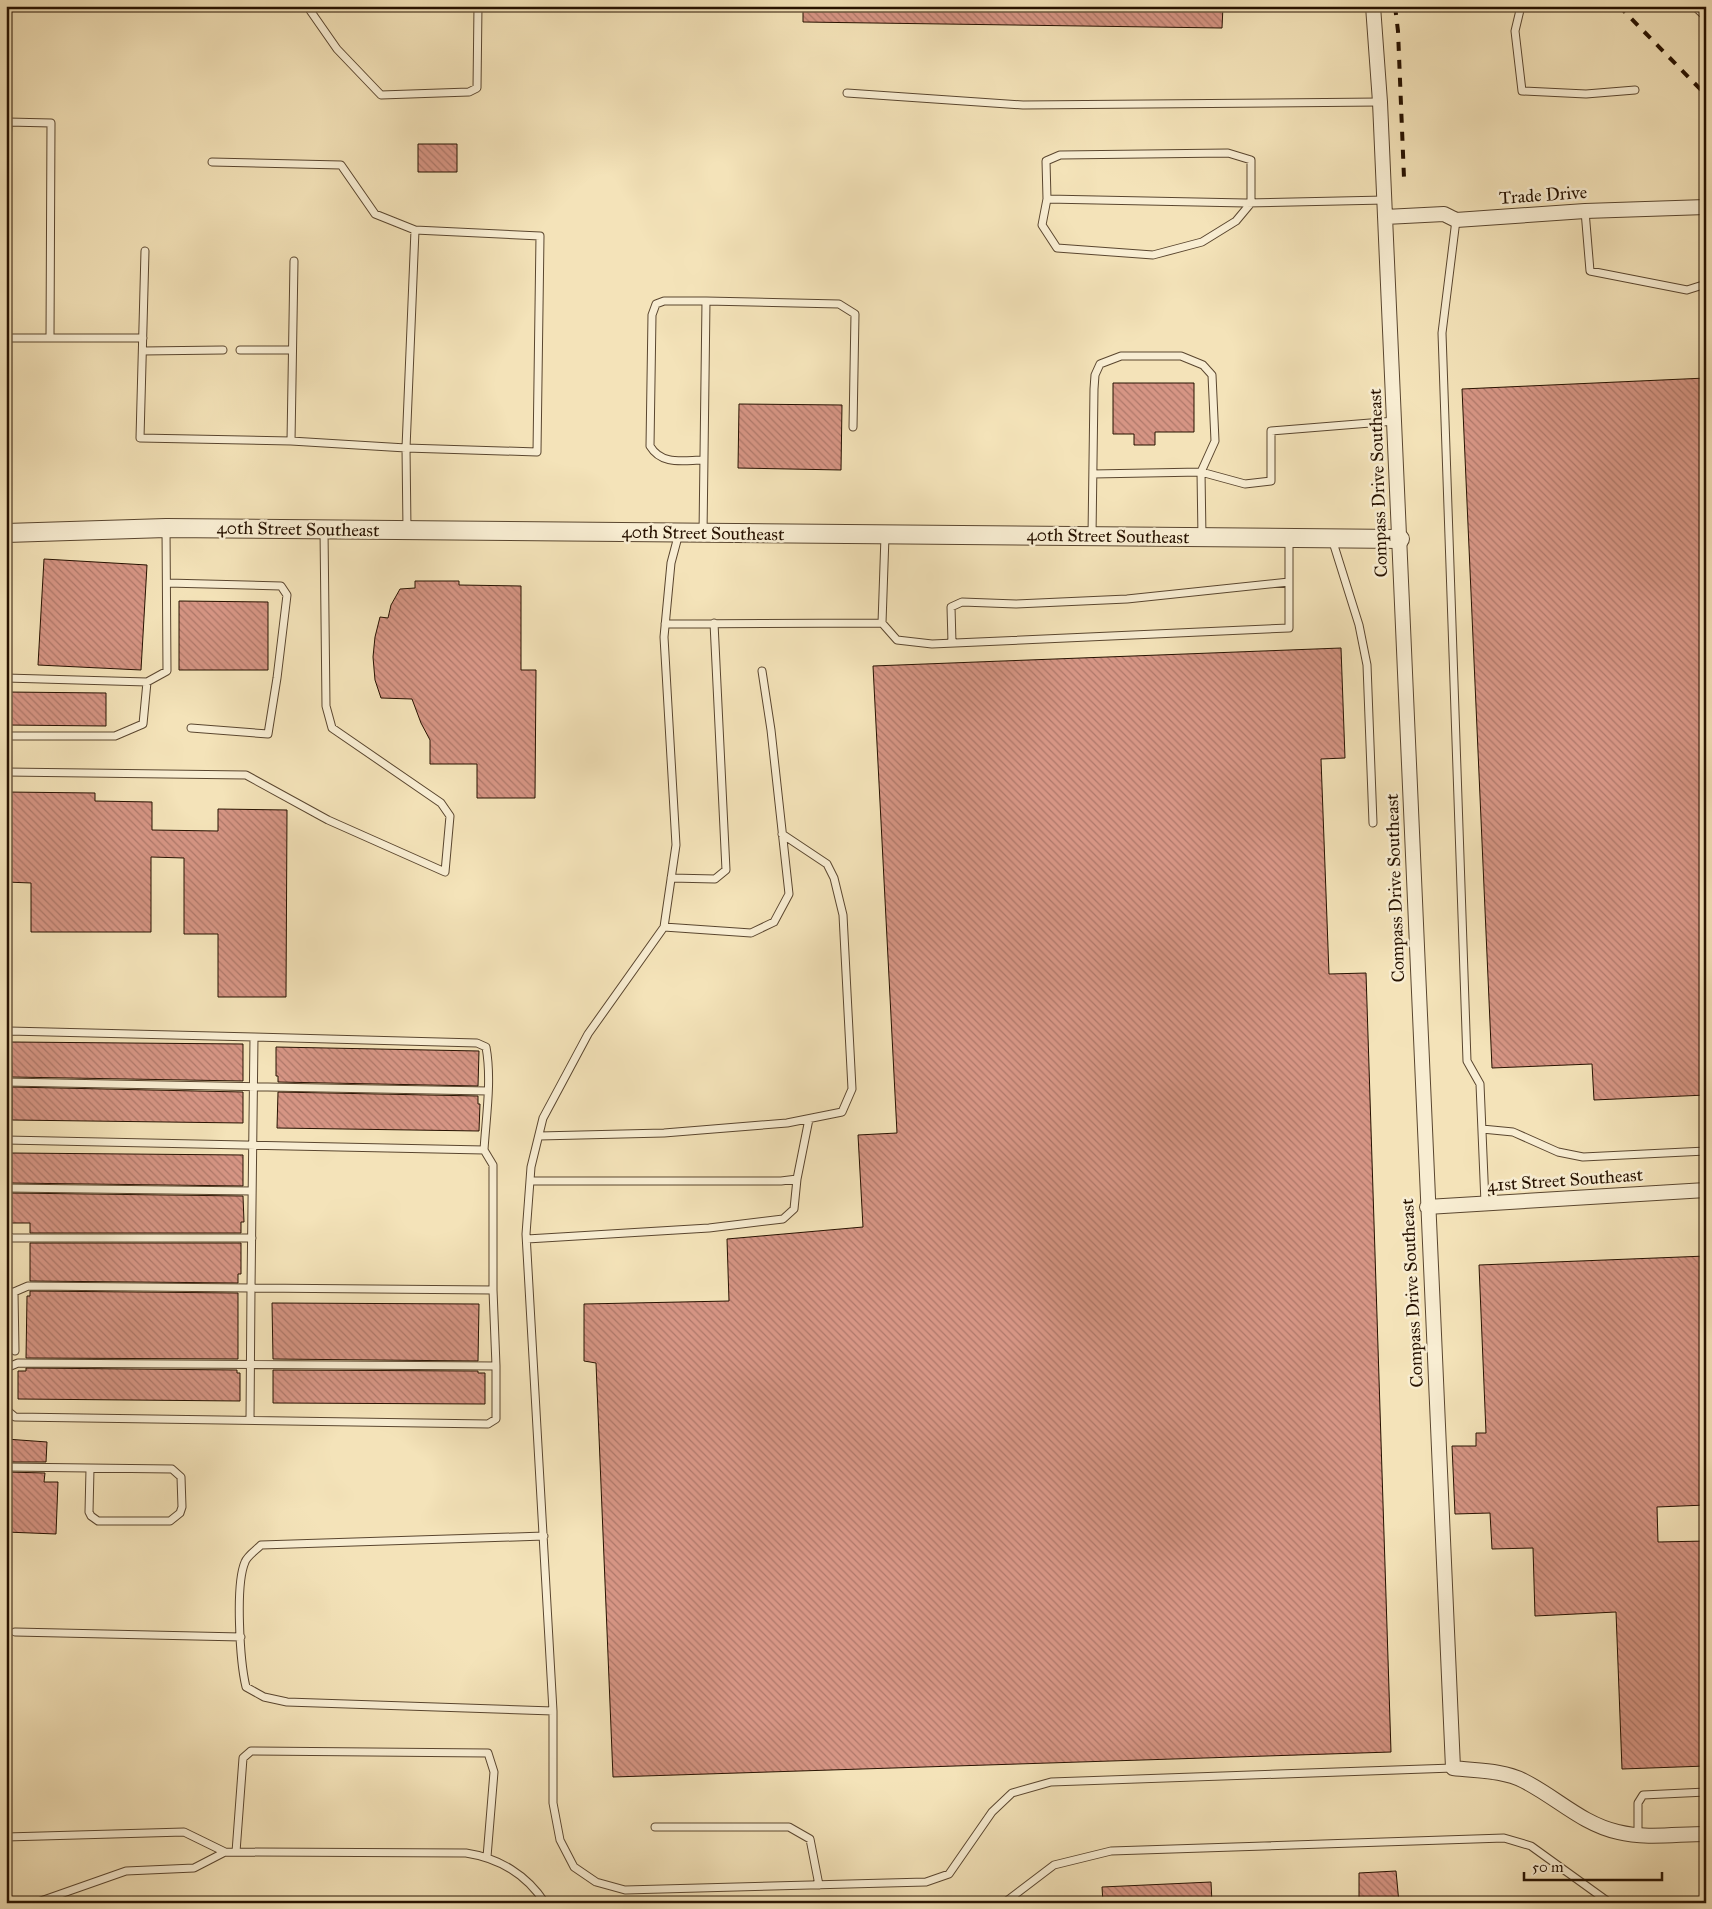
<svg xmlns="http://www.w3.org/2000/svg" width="1712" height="1909" font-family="'IM FELL Great Primer',serif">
	<defs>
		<pattern id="building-back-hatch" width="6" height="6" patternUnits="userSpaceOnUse" patternTransform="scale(1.25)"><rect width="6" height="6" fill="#d69584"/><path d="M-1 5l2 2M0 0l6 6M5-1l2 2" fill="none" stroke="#ae786a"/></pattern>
	</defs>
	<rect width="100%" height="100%" fill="#f4e3b9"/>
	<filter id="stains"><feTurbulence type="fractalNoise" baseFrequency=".004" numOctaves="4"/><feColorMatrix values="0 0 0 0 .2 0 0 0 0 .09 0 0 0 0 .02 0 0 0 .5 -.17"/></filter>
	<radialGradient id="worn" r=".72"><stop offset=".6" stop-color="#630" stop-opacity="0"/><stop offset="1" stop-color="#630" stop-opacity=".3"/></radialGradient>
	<!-- building -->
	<path fill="url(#building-back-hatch)" stroke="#271201" d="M803,6h420l-1,22 -419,-6z
		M418,144h39v28h-39z
		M1706,378v717l-112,5 -2,-36 -100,4 -30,-679z
		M1113,383h81v49h-39v13h-21v-11h-21z
		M739,404l103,1 -1,65 -103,-2z
		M44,559l103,6 -6,105 -103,-5z
		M415,581h44v4l62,1v84h15l-1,128h-58v-34h-47v-24l-9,-17 -9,-24 -31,-1 -6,-18 -2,-23 2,-20 5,-20 8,1 3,-13 9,-16 15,-1z
		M179,601l89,1v68h-89z
		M1341,648l4,110 -24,1 8,215 37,-1 25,779 -778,25 -17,-414 -12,-2v-57l145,-3 -2,-62 136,-12 -5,-92 39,-2 -24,-467z
		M6,692l100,1v33l-100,-1z
		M6,792l89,1v8l57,1v28l66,1v-22l69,1 -1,187h-68v-63h-34v-76l-33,-1v75h-120v-49l-25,-1z
		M11,1042l232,2v37l-231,-4z
		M276,1047l203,4 -1,35 -200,-4v-6h-2z
		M12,1087l231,5v31l-231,-3z
		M278,1092l200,4v8h2l-1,27 -202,-3z
		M11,1153l232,2v31l-232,-3z
		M11,1193l232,3 1,26h-3v11h-211v-10h-20z
		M30,1243h211v31h-3v9l-208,-2z
		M1706,1256v249l-49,2 1,35 48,-1v225l-84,3 -6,-157 -81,4 -2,-68 -41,1 -2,-36 -35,1 -3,-68h24v-13h10l-7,-168z
		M30,1291l208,2v66l-212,-1 1,-62h3z
		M272,1303l207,1 -1,57 -205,-2z
		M26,1368l211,2v3h3v28l-222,-2v-28h8z
		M273,1370l205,1v2h7v31l-212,-1z
		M6,1439l41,3 -1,20h-38v-3h-2z
		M7,1472l38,1 -1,9h14l-2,52 -50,-2z
		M1396,1871l3,32h-40v-30z
		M1211,1882l1,21h-109l-1,-16z"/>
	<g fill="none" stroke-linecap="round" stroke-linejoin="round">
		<defs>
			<path id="service" d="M307,6l30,43 44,46 88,-3 8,-4 1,-82
				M1521,6l-6,25 7,60 64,3 49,-4
				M1694,6l12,11
				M847,93l176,12 357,-3
				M1228,153l23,7v43l-15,18 -34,21 -49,13 -96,-7 -15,-23 5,-26 -1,-38 14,-6z
				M212,162l129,3 34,49 40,16 -9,218 131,4 3,-216 -125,-6
				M6,165l2,-43 43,1 -1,215
				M1047,199l199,4 139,-3
				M1585,211l5,60 97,19 19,-6
				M1456,220l-14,113 25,728 13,23 5,119
				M145,251l-5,187 151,3 115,7 1,81
				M6,338h137
				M240,350h52
				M143,351l80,-1
				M291,441l3,-180
				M704,460c-20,0 -42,6 -54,-14l2,-131 4,-11 8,-3h42
				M1093,474l108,-2 44,12 26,-3v-50l124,-10
				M703,534l3,-233 133,3 16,10 -2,113
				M1092,536l2,-147 1,-14 5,-11 21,-8h60l22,9 9,10 3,66 -14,31 1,65
				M1332,539l27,86 8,40 6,158
				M167,583l114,3 6,9 -10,83 -9,56 -77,-6
				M882,623l3,-87
				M665,624l217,-1 15,17 35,4 357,-16v-90
				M952,643l-1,-36 11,-5 54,2 111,-5 162,-17
				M762,671l9,59 18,164 -15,28 -23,11 -87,-6 -76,107 -45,84 -12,49 -5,67 27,477v92l7,37 14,27 22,15 29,8 301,-8 23,-8 43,-62 20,-19 39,-11 402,-14
				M6,678l141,4 20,-11 -1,-142
				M6,736h109l28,-12 4,-42
				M6,772l240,3 82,45 117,52 5,-56 -9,-13 -109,-75 -6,-22 -2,-176
				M671,878l44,1 11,-9 -12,-247
				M664,927l12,-82 -12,-208 7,-74 8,-30
				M6,1033l3,-2 245,6 -3,251 242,2 3,76
				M6,1082l482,9
				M1482,1129l31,3 45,20 25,5 123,-6
				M539,1136l125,-3 37,-3 86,-7 55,-11 10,-23 -9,-174 -9,-37 -7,-14 -45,-30
				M6,1140l478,10c2,-33 8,-70 2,-103l-9,-4 -223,-6
				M484,1150l9,15v125
				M530,1181h251l16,-2 12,-60
				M6,1188l246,3
				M6,1235l6,3h240
				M527,1239l182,-11 74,-9 11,-10 3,-30
				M6,1292h8l1,59
				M14,1292l14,-6 223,2 -1,132
				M6,1368l12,-5 478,3v53l-8,5 -473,-7 -6,-5 -3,-5
				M6,1467l166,2 9,8 1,30 -2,6 -10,8h-72l-7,-5 -2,-4 1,-43
				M544,1536l-283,9c-5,5 -14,11 -16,17 -10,23 -5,100 1,125l18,10 23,5 266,9
				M15,1632l226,5
				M655,1827h134l21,12 9,46
				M1638,1834v-31l5,-8 63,-3
				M6,1837l178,-5 41,20 -31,16 -68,3 -91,32
				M225,1852l241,1c33,5 61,22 79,50
				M236,1852l7,-94 8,-7 237,2 6,19 -7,85
				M1004,1903l50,-38 57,-14 393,-13 27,8 79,57"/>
			<path id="minor" d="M1373,6l7,96 73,1666c23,3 50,2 71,13 32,16 58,43 94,51 28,7 59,2 88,2
				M1385,217l59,-3 12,6 129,-9 121,-4
				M1427,1207l279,-17"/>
			<path id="tertiary" d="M6,533l160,-5 1234,11"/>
		</defs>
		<!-- service casing -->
		<use href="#service" stroke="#5a462f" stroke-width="9"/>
		<!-- minor casing -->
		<use href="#minor" stroke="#5a462f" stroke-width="16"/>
		<!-- tertiary casing -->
		<use href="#tertiary" stroke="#5a462f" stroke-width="20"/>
		<!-- service -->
		<use href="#service" stroke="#f8edd2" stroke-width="7"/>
		<!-- minor -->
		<use href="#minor" stroke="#f8edd2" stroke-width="14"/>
		<!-- tertiary -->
		<use href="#tertiary" stroke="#f8edd2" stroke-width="18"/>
		<!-- rail -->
		<path stroke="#271201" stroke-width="4" stroke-dasharray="9 9" stroke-linecap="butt" d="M1395,6l3,25 6,147
			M1619,6l87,89"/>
	</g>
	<g text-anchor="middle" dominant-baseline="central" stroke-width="5" stroke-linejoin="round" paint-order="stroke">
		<!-- street labels -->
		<g font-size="18" fill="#271201" stroke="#f8edd2">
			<text transform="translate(1543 195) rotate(-4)">Trade Drive</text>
			<text transform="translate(1378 483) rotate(-92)">Compass Drive Southeast</text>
			<text transform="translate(298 529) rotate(1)">40th Street Southeast</text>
			<text transform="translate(703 533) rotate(1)">40th Street Southeast</text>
			<text transform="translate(1108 536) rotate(1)">40th Street Southeast</text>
			<text transform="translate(1395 888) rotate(-92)">Compass Drive Southeast</text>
			<text transform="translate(1565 1180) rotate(-4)">41st Street Southeast</text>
			<text transform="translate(1412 1293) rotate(-93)">Compass Drive Southeast</text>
		</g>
	</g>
	<!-- margin -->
	<rect width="1712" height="1909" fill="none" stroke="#f4e3b9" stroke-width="25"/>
	<rect x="8" y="8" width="1697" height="1894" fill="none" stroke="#271201" stroke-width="2.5"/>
	<rect x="12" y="12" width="1687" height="1884" fill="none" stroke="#271201"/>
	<!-- scale -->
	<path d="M1524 1872v8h138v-8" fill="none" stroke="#271201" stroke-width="2.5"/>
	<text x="1532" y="1872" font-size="15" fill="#271201" stroke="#f8edd2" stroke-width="4" paint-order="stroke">50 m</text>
	<rect width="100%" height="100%" filter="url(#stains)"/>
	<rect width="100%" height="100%" fill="url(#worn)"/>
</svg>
